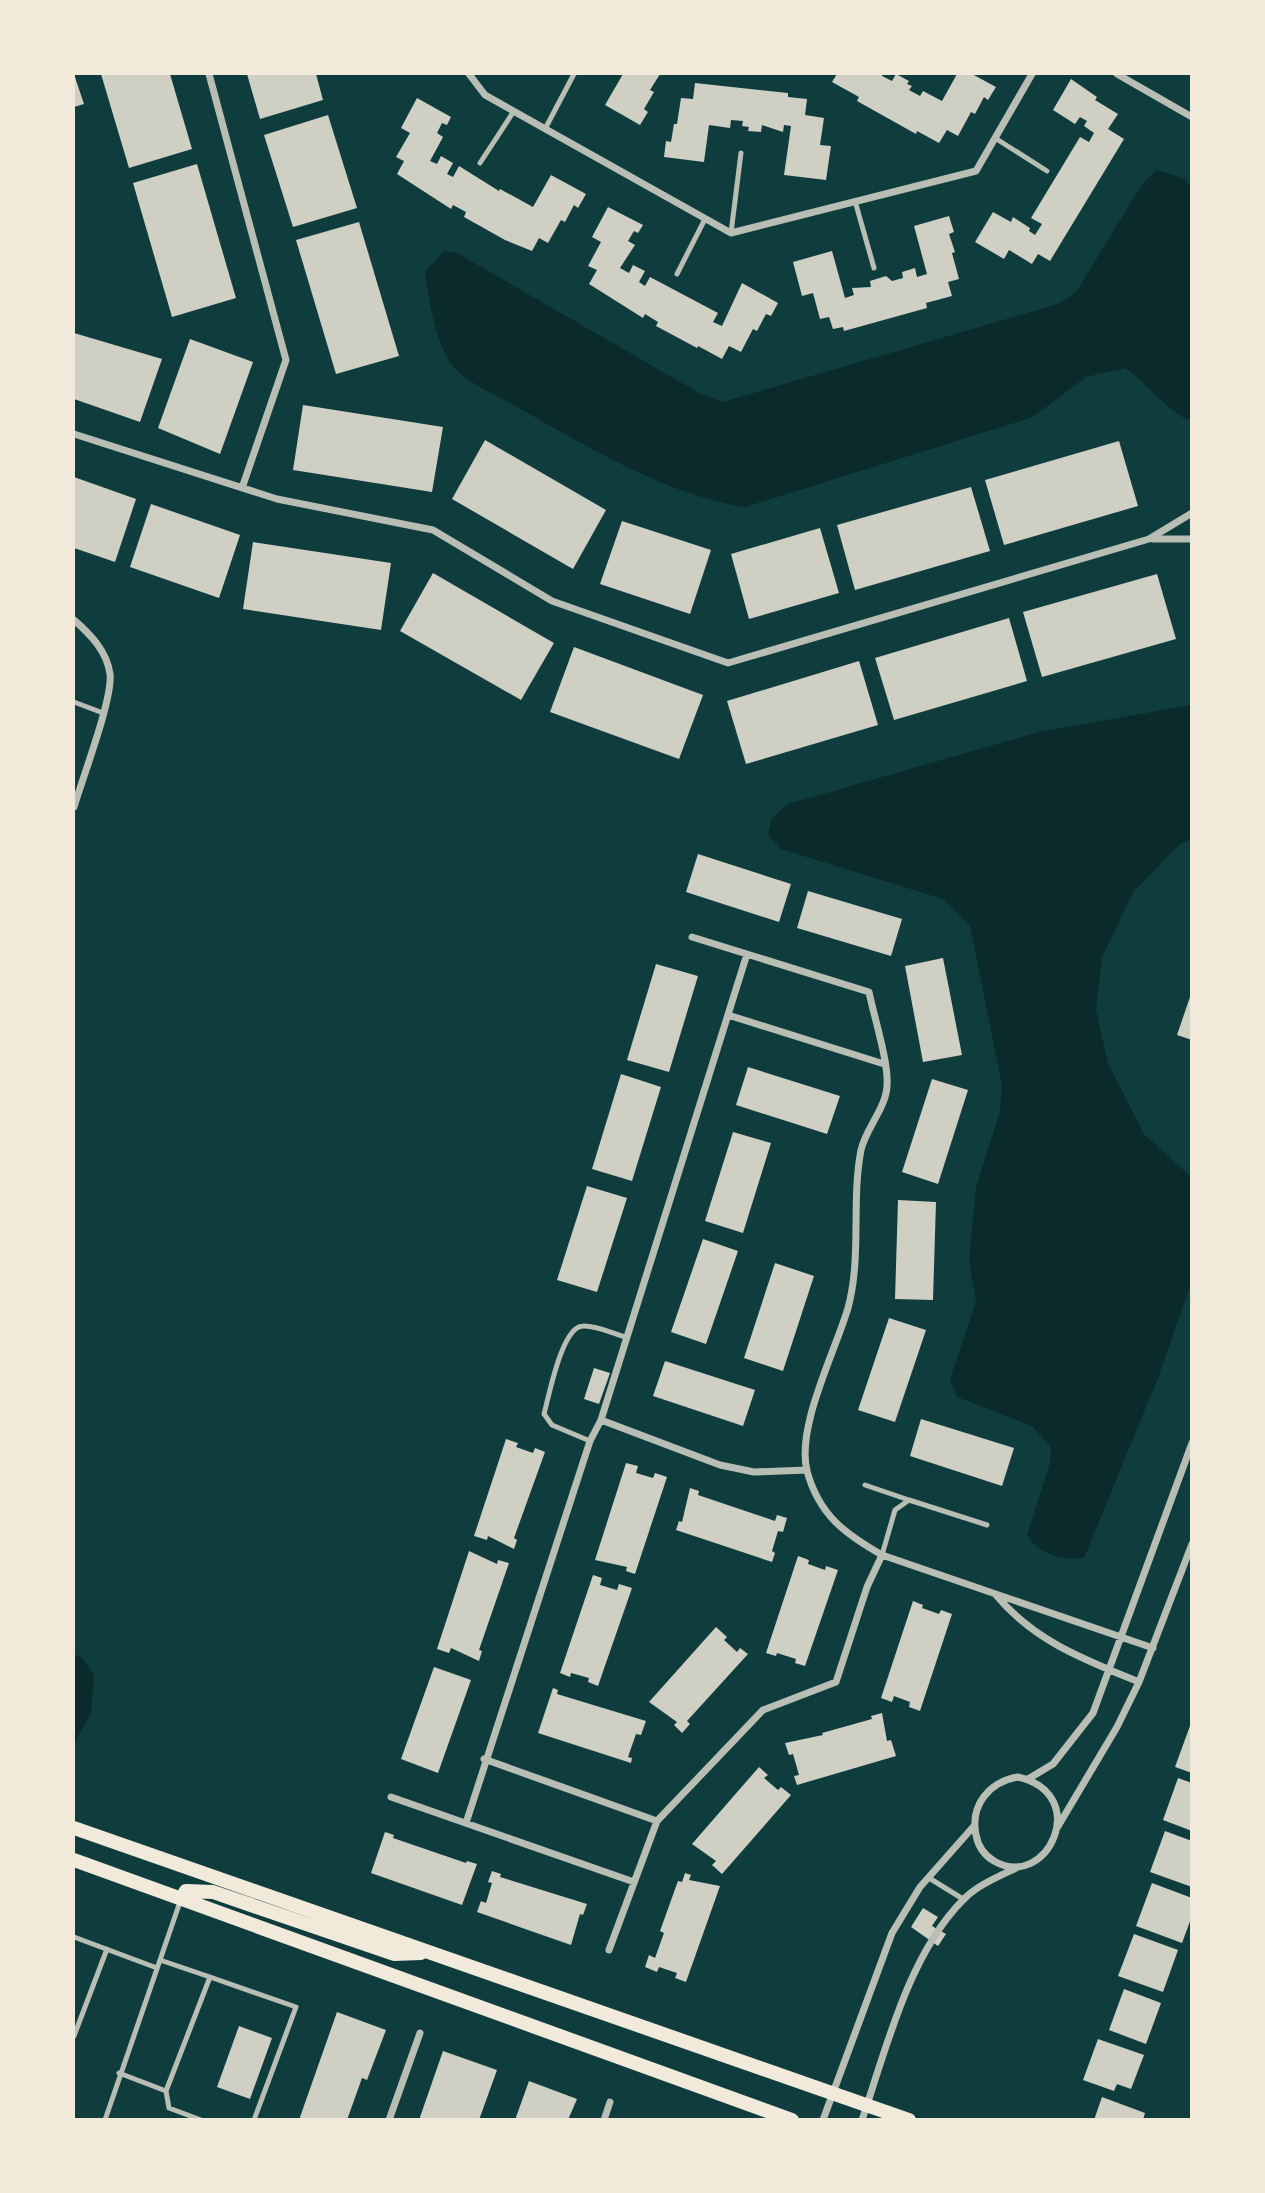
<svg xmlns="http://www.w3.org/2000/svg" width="1265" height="2193" font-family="'Sofia Sans Condensed',sans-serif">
	<rect width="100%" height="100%" fill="#0f3d3e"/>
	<!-- water -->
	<path fill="#0a2a2b" d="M1157,170l25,8 9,8v232l-3,2c-25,-13 -40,-36 -63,-52l-39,9 -53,40 -288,90c-82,-13 -156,-60 -228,-100 -19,-11 -59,-28 -69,-48 -14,-25 -19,-59 -23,-87l19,-21 13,2 244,141 22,8 335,-98 18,-12 67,-109z
		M1191,705v134l-11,5 -46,47 -32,66 -6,53 12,53 36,71 47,43v106l-33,95 -74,180c-22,3 -45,-4 -57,-23l23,-72 1,-16 -19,-21 -75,-29 -7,-18 26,-77 -7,-41 7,-74 24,-76 2,-25 -32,-160 -27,-27 -162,-50 -13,-15 4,-16 16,-14 251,-72z
		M74,1655l8,3 12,17 -3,38 -17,30z"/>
	<!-- building -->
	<path fill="#cfcfc3" d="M74,74l10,30 -10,3z
		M101,74h69l22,75 -63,19z
		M247,74h69l7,26 -63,19z
		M623,74h37l-10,16 4,2 -10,17 4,3 -8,13 -35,-20z
		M837,74h46l-1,2 10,5 4,-7 13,7 -2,3 5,2 -3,4 11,6 3,-5 19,10 15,-27h15l24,13 -8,13 -4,-3 -9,17 -4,-2 -13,24 -11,-6 -8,13 -22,-12 -1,3 -59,-33 2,-4 -27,-15z
		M1071,79l26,18 -2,3 23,14 -10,15 16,10 -74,122 -12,-7 -6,10 -23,-14 -5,9 -29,-17 18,-30 18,10 2,-5 17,11 -1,3 6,4 7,-11 -11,-6 49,-81 9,5 5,-9 -10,-7 3,-5 -7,-4 -5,7 -22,-14z
		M695,83l93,10v4l19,2 -2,16 19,3 -4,27 11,1 -5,34 -42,-5 7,-49 -7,-1 -1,7 -21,-7 -1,7 -13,-1 1,-4 -7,-1 1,-5 -12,-1 -1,8 -21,-3 -5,37 -40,-5 2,-16 5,1 3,-18h3l4,-26 12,1z
		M417,98l34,19 -4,8 -5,-2 -5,10 6,4 -13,24 7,3 4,-8 12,7 -6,11 6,3 6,-11 40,25 1,-2 33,18 18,-32 35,19 -8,14 -4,-3 -9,17 -4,-2 -13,23 -9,-5 -7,13 -27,-11 -41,-23 2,-5 -13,-7 -2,4 -54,-35 7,-13 -8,-4 14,-24 -9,-5z
		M328,115l29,93 -64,19 -29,-92z
		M197,164l39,134 -64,19 -39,-134z
		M608,207l35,18 -5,8 -4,-2 -6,10 7,4 -15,23 9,5 4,-8 12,6 -6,11 6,4 5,-9 68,36 -5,9 9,4 20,-43 36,20 -7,13 -5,-2 -9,17 -4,-2 -12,23 -12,-6 -7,13 -24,-13 -1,2 -41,-22 2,-4 -13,-8 -2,4 -54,-34 8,-14 -9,-4 13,-24 -9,-5z
		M949,216l5,16 -5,2 6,18 -3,1 7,26 -11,3 4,14 -26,7 1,5 -83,23 -1,-4 -10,2 -4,-12 -9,2 -7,-26 -11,3 -9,-34 39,-11 13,47 9,-3 -2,-7 19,-1 -1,-6 16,-5 6,5 11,-3 -1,-6 13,-4 2,9 10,-3 -13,-48z
		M359,222l40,134 -63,18 -40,-134z
		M74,333l88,26 -22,63 -66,-23z
		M190,339l63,23 -33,92 -62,-26z
		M303,405l140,22 -11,65 -139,-22z
		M485,440l121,70 -33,59 -121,-70z
		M1119,441l19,65 -134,39 -19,-65z
		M74,477l62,22 -21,63 -41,-14z
		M971,487l19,64 -135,39 -18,-65z
		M151,504l89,31 -21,63 -89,-31z
		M622,521l89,29 -21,64 -90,-30z
		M820,528l19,65 -90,26 -18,-65z
		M253,542l138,21 -10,67 -138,-21z
		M433,573l121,70 -33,57 -121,-69z
		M1157,574l19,65 -134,38 -19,-65z
		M1009,618l18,63 -133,39 -19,-62z
		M574,647l129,48 -24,64 -129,-47z
		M859,661l19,64 -132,39 -19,-63z
		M698,854l93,30 -12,38 -93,-30z
		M808,891l94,28 -11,37 -94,-28z
		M943,958l19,97 -39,7 -18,-96z
		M656,964l42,12 -29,96 -42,-12z
		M1191,994h1v46l-15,-5z
		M748,1067l92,29 -13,38 -91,-29z
		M621,1074l40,13 -29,94 -40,-12z
		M932,1079l36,11 -30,94 -36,-12z
		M733,1132l38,11 -28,90 -38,-12z
		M587,1186l40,12 -30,94 -40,-12z
		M898,1200l38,2 -3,98 -38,-1z
		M703,1239l35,12 -32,93 -35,-12z
		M775,1263l39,13 -31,95 -39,-13z
		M889,1318l37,12 -31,92 -37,-12z
		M665,1361l90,29 -12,36 -90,-30z
		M594,1368l16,5 -11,31 -15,-5z
		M921,1419l93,29 -12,38 -92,-30z
		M506,1439l12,4 -2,4 17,6 2,-5 10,4 -31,86 3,2 -3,9 -26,-13 -1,4 -13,-4z
		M626,1463l12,3 -2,7 17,5 2,-5 12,4 -32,97 -9,-3 1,-4 -32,-7z
		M690,1488l9,3 -1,4 77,26 2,-6 10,3 -4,14 -5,-1 -6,20 3,2 -3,9 -96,-32 3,-9 3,1z
		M469,1551l28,13 1,-4 11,3 -30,87 3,1 -3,10 -28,-13 -2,5 -12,-4z
		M798,1556l11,4 -1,4 17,6 1,-4 12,4 -33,96 -10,-3 1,-4 -19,-6 -1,3 -10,-3z
		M593,1575l9,3 -2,7 17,5 2,-6 13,4 -34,98 -10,-4 1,-4 -18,-5 -1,4 -10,-4z
		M913,1601l10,4 -1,3 17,6 2,-4 11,4 -32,97 -11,-4 1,-5 -16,-6 -2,6 -11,-4z
		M716,1627l11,10 -3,3 13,12 3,-4 8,6 -61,67 3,3 -8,9 -8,-8 3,-3 -28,-20z
		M434,1667l37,13 -33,93 -37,-14z
		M553,1688l5,2 -1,4 89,27 -5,14 -5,-1 -8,23 4,1 -1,5 -93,-30z
		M882,1713l5,28 4,-1 5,16 -99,29 -3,-9 5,-1 -6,-21 -4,1 -4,-12 38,-8 -1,-2 50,-14 -1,-3z
		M1191,1723h1v50l-17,-6z
		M759,1767l9,8 -4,3 14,12 3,-3 10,8 -69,79 -10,-9 4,-4 -24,-17z
		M1178,1778l14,5v48l-29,-11z
		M1165,1831l27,10v46l-42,-15z
		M385,1832l9,3 -1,3 73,25 1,-2 10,3 -15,41 -91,-32z
		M492,1871l9,3 -1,3 87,27 -4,11 -3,-1 -9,31 -94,-33 4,-11 5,2 6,-20 -4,-1z
		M685,1873l6,2 -2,5 31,6 -34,96 -11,-4 2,-5 -18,-6 -2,5 -12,-5 4,-12 6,3 9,-25 -4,-2 18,-50 4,1z
		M1152,1883l40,15v18l-10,27 -46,-17z
		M923,1908l15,9 -6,9 14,8 -8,12 -27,-19z
		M1134,1934l44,16 -15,42 -45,-16z
		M1124,1989l37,14 -15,41 -37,-14z
		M337,2012l49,18 -19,50 -5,-2 -15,42h-48z
		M239,2026l33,12 -22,61 -33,-12z
		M1098,2039l46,16 -13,34 -14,-5 -3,7 -31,-11z
		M443,2051l54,19 -18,50h-60z
		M529,2081l48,18 -9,21h-53z
		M1102,2097l43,16 -2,7h-49z"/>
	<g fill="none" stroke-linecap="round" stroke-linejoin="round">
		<!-- service -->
		<path stroke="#b8beb3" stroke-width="5" d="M545,129l29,-55
			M995,138l52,33
			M480,163l34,-52
			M855,201l19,67
			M731,233l10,-80
			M677,274l28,-55
			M74,702l29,11
			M590,1441l-38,-16 -8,-11c5,-18 18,-88 39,-88 13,-1 31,8 43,11
			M865,1485l44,15
			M882,1555l13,-45 14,-10 78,25
			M929,1878l34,21
			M74,1937l83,31
			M160,1960l50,17 -44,114 3,17 32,12
			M210,1977l86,30 -42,113
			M74,2036l33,-87
			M119,2073l47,18
			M105,2120l76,-221"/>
		<!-- minor -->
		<path stroke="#b8beb3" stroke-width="7" d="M209,74l77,286 -44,128
			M469,74l16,21 246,138 245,-62 56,-97
			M1117,74l75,43
			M74,434l203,65 156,31 119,71 176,62 421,-124 43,-26
			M1153,539h39
			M74,620c16,14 33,31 36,54 3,25 -28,105 -36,133
			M692,937l177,55c5,25 20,71 18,94 -1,22 -21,42 -26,64 -10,52 1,106 -13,158 -13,44 -52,119 -41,163 12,44 38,63 75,84l271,93
			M728,1015l156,49
			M601,1420l119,45 34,7 53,-2
			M996,1595c38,46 89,65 143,87
			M484,1759l173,62
			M1018,1777c75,17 29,115 -24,84 -10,-6 -16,-15 -18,-26 -6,-30 13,-53 42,-58z
			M1028,1779l25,-15 40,-51 99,-270
			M391,1797l243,85
			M466,1823l124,-382 11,-21 146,-466
			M1057,1828l60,-101 22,-45 53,-138
			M609,1950l48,-129 106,-111 73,-28 31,-95 15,-32
			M389,2120l31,-87
			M604,2120l6,-18
			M823,2120l69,-187 28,-46 54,-61
			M862,2120c24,-71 47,-166 101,-220 14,-15 37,-24 55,-33"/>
		<!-- secondary -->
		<path stroke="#f1e9da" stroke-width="14" d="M74,1828l835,292
			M74,1860l718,260
			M181,1899l5,-8 27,1 181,62 27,-1"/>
	</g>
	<!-- border -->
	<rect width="1265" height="2193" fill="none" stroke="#f1e9da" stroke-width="150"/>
</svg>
